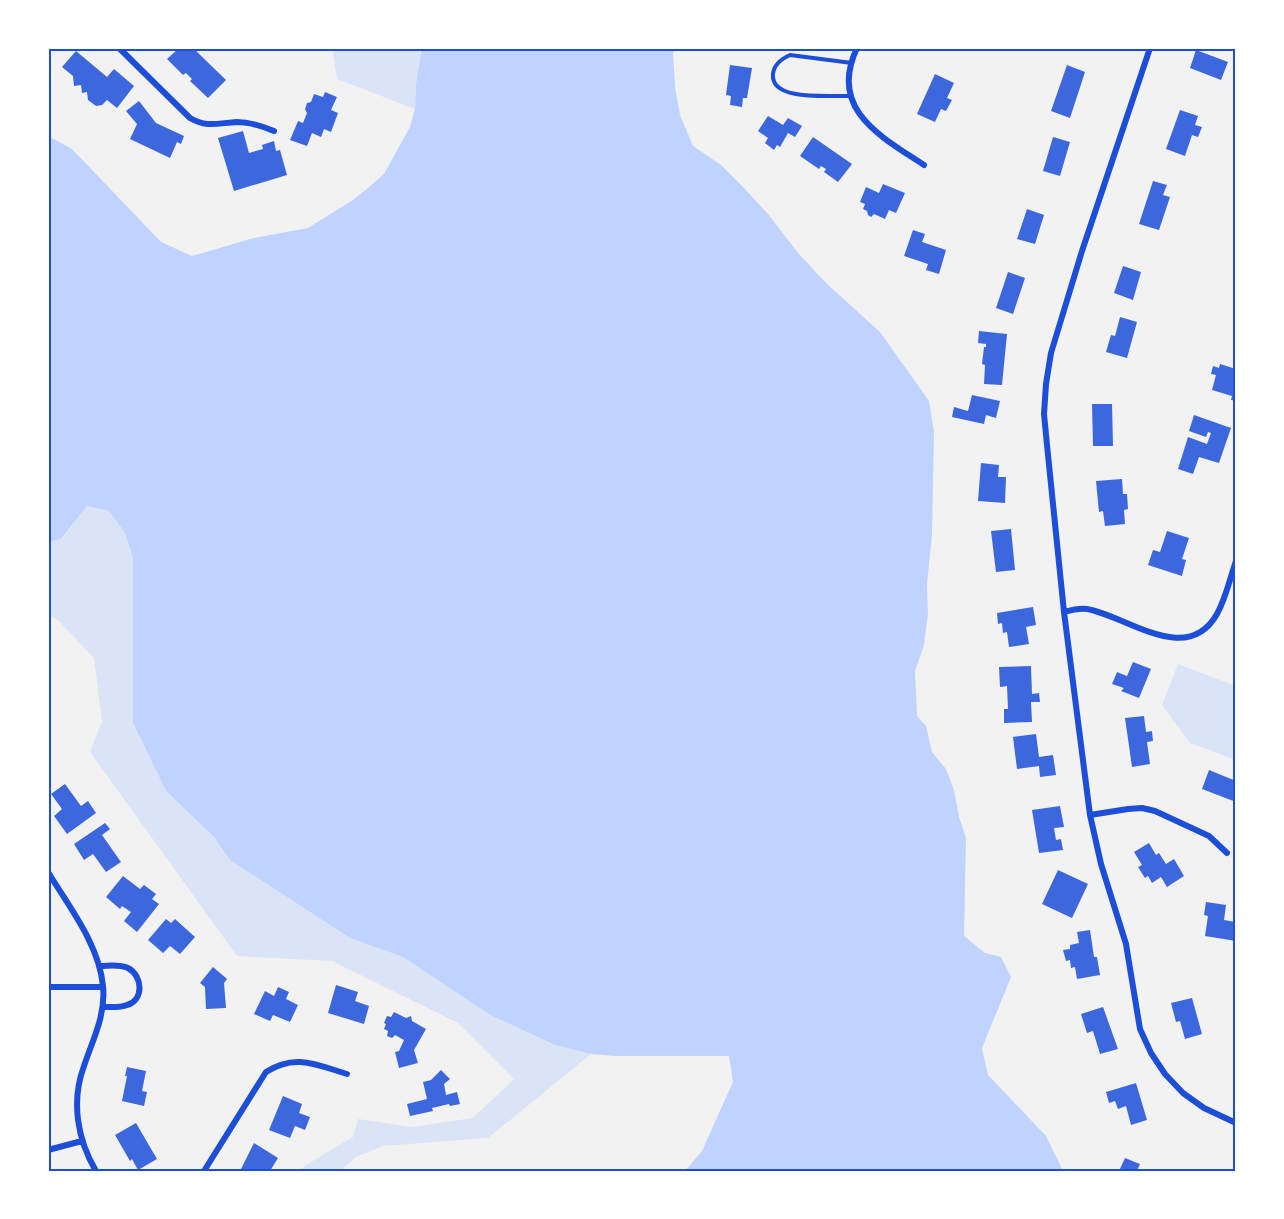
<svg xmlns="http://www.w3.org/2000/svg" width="1284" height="1219" font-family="'PT Sans',sans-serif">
	<rect width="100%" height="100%" fill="#f2f2f2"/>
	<!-- green -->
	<path fill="#dbe4f7" d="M332,48h90l-6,36 -1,25 -78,-30z
		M87,506l22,5 16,22 8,25v165l33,68 48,46 16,23 120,78 53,19 87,58 65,30 36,9 -103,84 -105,8 -27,11 -16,14h-39l3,-5 49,-29 5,-18 54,8 61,-9 41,-39 -56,-56 -126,-62 -95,-5 -147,-204 12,-31 -8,-63 -35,-37 -11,-7v-72l14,-3z
		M1178,664l58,22v74l-46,-17 -28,-38z"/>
	<!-- water -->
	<path fill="#bfd3fe" d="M422,48h254l-3,5 2,34 5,28 13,31 28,19 23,23 24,26 30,39 29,31 53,48 49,69 5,31 -2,103 -5,49 1,30 -4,31 -9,26 2,45 9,10 6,26 14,17 8,21 5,27 7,21 -2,98 21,17 16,4 10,20 -29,71 6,27 58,61 17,35h-378l17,-20 31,-69 -4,-26h-114l-24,-2 -36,-9 -65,-30 -87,-58 -53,-19 -120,-78 -16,-23 -48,-46 -33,-68v-165l-8,-25 -16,-22 -22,-5 -26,33 -13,3v-406l24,13 89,93 31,14 62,-18 54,-10 45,-28 15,-12 16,-14 26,-47 5,-18 1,-25z"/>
	<!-- building -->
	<path fill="#3d67dc" d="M179,48h14l33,32 -18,18 -18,-17 2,-2 -6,-6 -3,2 -16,-16z
		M1196,50l32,12 -7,18 -31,-12z
		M76,51l31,26 7,-8 20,17 -17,22 -10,-8 -5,5 -6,1 -8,-6 -1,-8 -5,1 -1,-8 -7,1 -1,-10 -11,-9z
		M730,65l22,3 -5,30h-4l-1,9 -12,-2 1,-9 -5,-1z
		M1067,65l18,7 -15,46 -19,-7z
		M935,74l19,9 -7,15 5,2 -6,11 -5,-2 -6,13 -18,-8z
		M325,92l12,5 -6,13 7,3 -7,19 -7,-3 -3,8 -9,-4 -5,13 -17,-6 8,-19 5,2 4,-10 -2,-4 2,-6 4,-1 3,-8 9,3z
		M139,101l17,22 28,13 -3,8 -4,-2 -7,16 -40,-19 7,-15 -11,-13z
		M1180,110l18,6 -3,9 7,2 -4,10 -6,-2 -7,21 -19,-7z
		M768,116l15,9 5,-7 14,8 -7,11 -7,-4 -8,14 -3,-2 -3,5 -9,-7 3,-5 -10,-7z
		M243,131l6,22 14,-4 -1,-4 12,-4 2,10 4,-1 7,25 -53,16 -16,-53z
		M813,137l39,27 -14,18 -14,-10 2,-3 -5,-3 -2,3 -19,-13z
		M1053,137l17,5 -10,34 -17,-5z
		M1153,181l14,4 -4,10 7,2 -11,33 -20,-6z
		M883,184l22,9 -9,20 -7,-3 -4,9 -11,-5 -3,3 -3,-2 -1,-4 -4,-2 2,-5 -5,-2 6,-15 13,6z
		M1027,209l17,6 -9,29 -18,-5z
		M913,230l12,4 -3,8 24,8 -7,24 -13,-4 2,-6 -24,-8z
		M1123,266l18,6 -8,28 -19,-7z
		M1008,272l17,6 -12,36 -17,-6z
		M1120,317l17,5 -10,36 -21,-6 5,-17 4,1z
		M979,331l28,3 -5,51 -18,-1 1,-19 -3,-1 2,-17h2v-3l-8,-1z
		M1220,364l16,5v32l-5,-1 1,-4 -20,-6 4,-15 -5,-1 2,-8 6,2z
		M972,395l28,6 -4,17 -10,-3 -2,9 -32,-7 2,-10 14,4z
		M1092,404h20l1,42h-20z
		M1194,415l37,13 -12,35 -20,-6 -6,17 -15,-5 10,-32 19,7 4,-11 -3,-1 -2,5 -17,-6z
		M981,463l18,2 -1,12h8l-1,26 -27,-2z
		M1122,479l1,15h4l1,15 -4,1 1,14 -20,2 -2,-15 -4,1 -3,-31z
		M1011,529l4,41 -19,2 -5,-41z
		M1167,531l22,7 -7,21 4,1 -4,16 -34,-11 5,-15 7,2z
		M1033,607l3,18 -10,2 3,17 -20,3 -2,-15 -4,1 -1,-10 -4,1 -1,-11z
		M1133,662l18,7 -12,29 -18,-7 3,-3 -12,-4 5,-12 10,4z
		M1031,666l1,28 7,-1 1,9h-9l1,20 -28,1v-14h4l-1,-23 -7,1 -1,-20z
		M1144,716l2,16 6,-1 1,10 -6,1 3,22 -18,3 -7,-49z
		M1036,734l3,23 14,-2 3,20 -16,2 -1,-11 -22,3 -4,-32z
		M1209,770l27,11v21l-34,-13z
		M65,784l16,22 7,-5 8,12 -29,21 -13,-18 8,-7 -11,-15z
		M1060,806l4,21 -10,1 2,12 5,-1 2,11 -24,3 -7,-43z
		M105,823l5,6 -8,6 19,27 -15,10 -13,-18 -9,6 -10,-16z
		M1149,843l7,12 3,-2 7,11 8,-5 10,17 -17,11 -6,-10 -9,6 -4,-7 -3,2 -7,-11 4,-2 -8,-13z
		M1058,870l30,14 -16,34 -30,-14z
		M123,876l17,13 4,-4 12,9 -4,5 7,5 -22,28 -13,-11 7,-9 -9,-6 -2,3 -14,-12z
		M1206,902l20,3 -2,15 12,2v19l-31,-5 3,-20 -4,-1z
		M166,919l5,4 4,-4 20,18 -15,17 -10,-8 -7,7 -15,-13z
		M1090,930l4,27h3l3,18 -23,4 -2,-12 -4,1 -1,-8 -4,1 -3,-11 7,-1v-4l9,-2 -2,-11z
		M213,967l14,12 -3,4 2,25 -20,1 -1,-22 -5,-4z
		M336,985l22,7 -3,9 14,5 -5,18 -36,-11z
		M278,987l11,5 -3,7 12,6 -8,17 -17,-7 -3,6 -16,-7 11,-23 9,5z
		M1192,998l10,36 -17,5 -5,-18 -4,1 -5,-19z
		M1103,1007l15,42 -18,5 -7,-23 -6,2 -6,-19z
		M394,1012l12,6 5,-2 1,5 14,8 -12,21 4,13 -19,5 -4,-16 4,-1 5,-11 -9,-5 -3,3 -5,-2 1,-5 -4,-2 2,-5 -2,-1 3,-7 4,1z
		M127,1067l19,4 -4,20 5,1 -3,14 -22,-5 5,-25h-2z
		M441,1070l9,9 -6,5 2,11 11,-3 3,12 -10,2 -1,-2 -17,4 1,3 -23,5 -3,-12 20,-5 -4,-17 8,-2z
		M1136,1083l11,37 -16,5 -5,-19 -8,3 -3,-8 -6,2 -3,-11z
		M283,1096l19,8 -3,9 11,4 -5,13 -10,-4 -5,12 -21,-8z
		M136,1123l21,36 -19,11 -6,-11 -2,2 -15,-26z
		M254,1143l24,15 -8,13h-30z
		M1125,1158l15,6 -3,7h-18z"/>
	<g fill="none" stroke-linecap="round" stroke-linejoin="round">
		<!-- service -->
		<path stroke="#1d4ed8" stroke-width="4" d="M850,96c-19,-1 -80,6 -77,-22 1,-10 8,-15 17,-19l62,8"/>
		<!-- minor -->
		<path stroke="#1d4ed8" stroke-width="6" d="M119,48l71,70c17,10 28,5 47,4 14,0 25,4 37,9
			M857,48c-29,61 23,88 67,117
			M1150,48l-68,203 -31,102 -5,31 -2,30 3,31 17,167 26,203 11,49 25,80 14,85 11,24 14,21 18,19 21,15 32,15
			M1064,612c7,-2 16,-4 23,-3 40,7 100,58 130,5 9,-16 13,-36 19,-53
			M1090,815l38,-6 14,-1 13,3 54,25 18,17
			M48,872c21,35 51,72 55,114 3,29 -10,53 -19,80 -13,35 -7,73 12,105
			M100,966c9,0 19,-2 28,2 15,8 16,32 -1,37 -7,3 -16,2 -24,2
			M48,987h55
			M48,1150l34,-9
			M204,1171l62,-99c29,-19 51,-7 81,2"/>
	</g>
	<!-- border -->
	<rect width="1284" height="1219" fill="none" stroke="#ffffff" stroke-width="99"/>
	<rect x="50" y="50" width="1184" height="1120" fill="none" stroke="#1d4ed8" stroke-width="2"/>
</svg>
